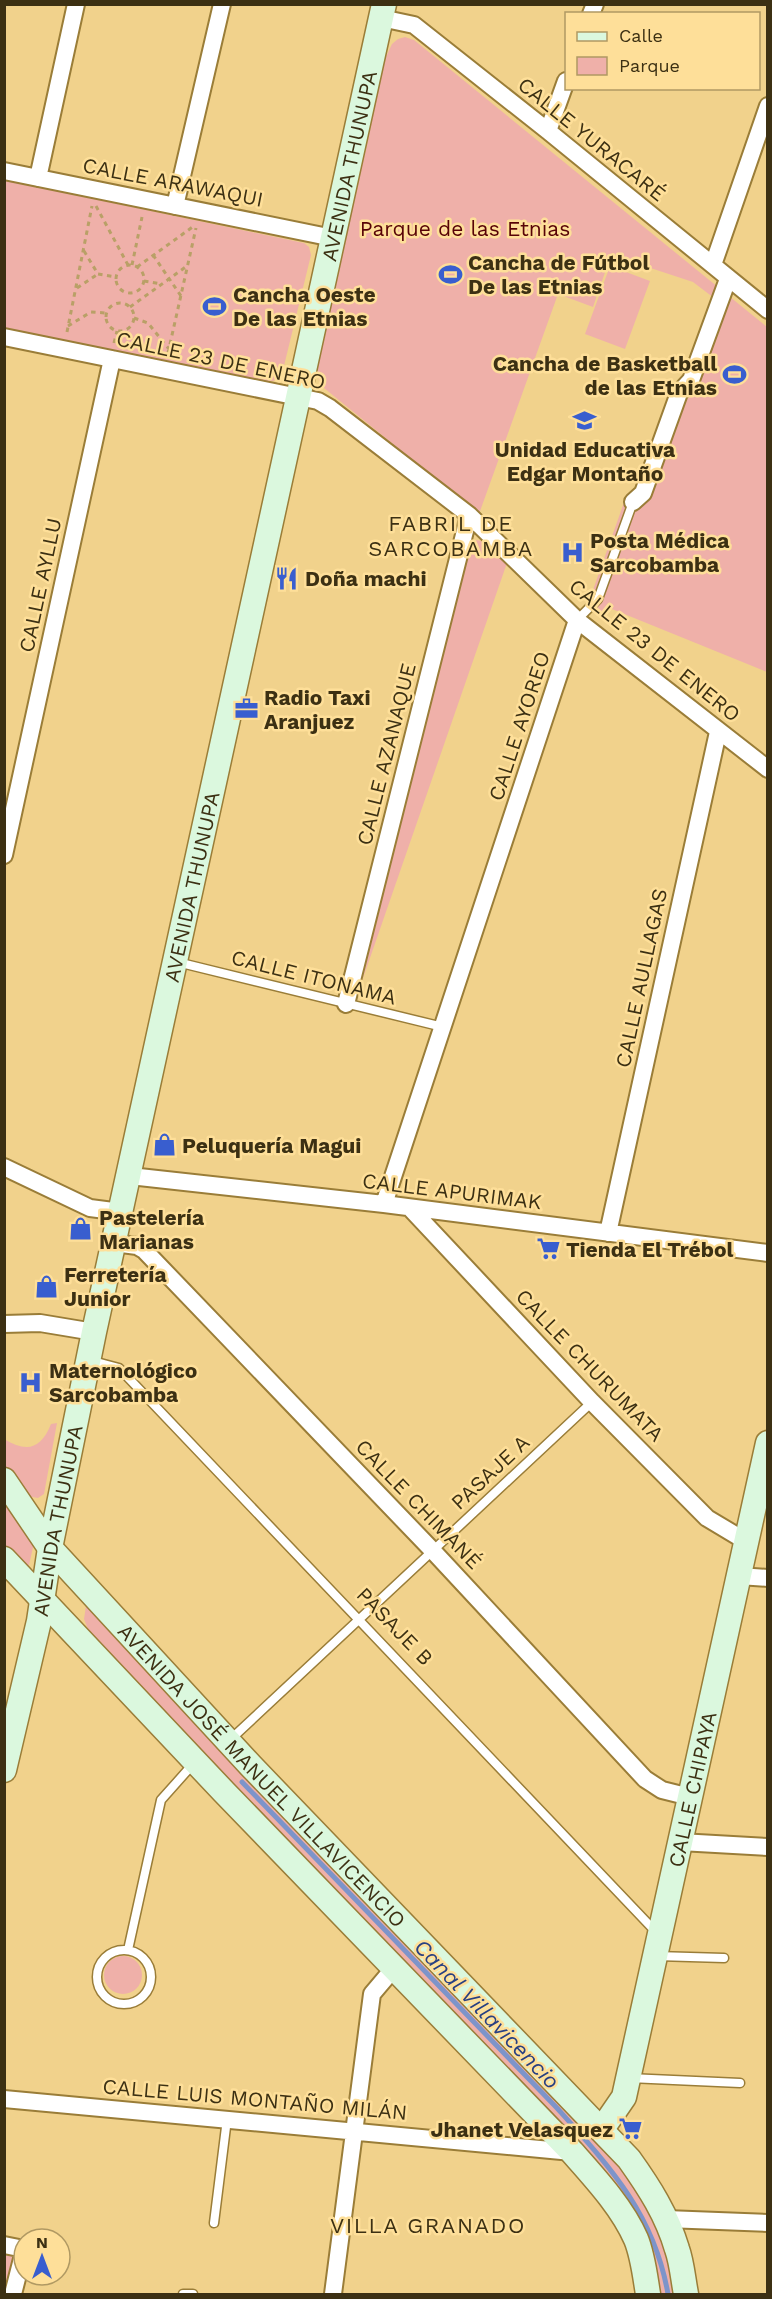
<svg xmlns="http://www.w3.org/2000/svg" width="772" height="2299" font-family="'Work Sans',sans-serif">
	<rect width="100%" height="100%" fill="#f1d28c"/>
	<!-- green -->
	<path fill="#efb0a9" d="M405,37l9,3 353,287v345l-160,-65 -4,8 -15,-11 39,-110 10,-3 48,-112 29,-81 -21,-16 -82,-27 -18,52 -35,-13 -79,220 -155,-126c-6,-8 -8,-16 -7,-26l51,-222 16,-79 8,-17 6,-5z
		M4,180l300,63 5,4 2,8 -29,119c-6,8 -12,8 -21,7l-256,-53z
		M610,266l40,15 -25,68 -40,-15z
		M475,540l8,1 25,19 -146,421 108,-436z
		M57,1423l-13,71 -6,4 -11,-2 -22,-30 -1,-27c23,14 37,10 47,-15z
		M4,1500l30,43 -5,22 -5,3 -19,-22z
		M86,1606l531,559 25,31 19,37 15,61h-17l-4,-29 -268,-318 -299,-318 -4,-10z
		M104 1975a19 19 0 1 1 38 0a19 19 0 1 1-38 0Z
		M4,2248l10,2 -9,43z"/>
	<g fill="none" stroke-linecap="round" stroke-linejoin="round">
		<!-- stream -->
		<path stroke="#7d94ca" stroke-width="5" d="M242,1782l315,326c53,59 97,106 111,186"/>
		<defs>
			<path id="lane" d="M577,620l21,-21 35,-97
				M177,962l266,65
				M89,1360l30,8 537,564
				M231,1739l361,-337
				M128,1950l33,-150 33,-37
				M97 1977a27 27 0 1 1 54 0a27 27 0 1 1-54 0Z
				M656,1956l68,2
				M629,2078l111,5
				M214,2223l13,-104
				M183,2294h10"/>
			<path id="street" d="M591,14l4,-10
				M381,18l33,7 134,106 220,179
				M548,131l18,-50
				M4,171l329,67
				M38,178l38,-174
				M175,206l47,-202
				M713,265l55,-159
				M4,337l314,64 12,7 139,107 108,105 191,149
				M633,502l10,-9 36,-100 12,-13 37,-101
				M4,855l108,-496
				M346,1004l123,-489
				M4,1167l86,41 31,4
				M130,1176l254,28 384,49
				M384,1204l193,-584
				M410,1208l182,194 115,116 40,24
				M608,1233l110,-501
				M114,1243l23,3 7,4 289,301 212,228 17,11 28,7
				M4,1324l36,-1 54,9
				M739,1576l29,2
				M680,1842l88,5
				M4,2099l568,53
				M666,2219l102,4
				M4,2245l20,4
				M13,2294l11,-43
				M333,2294l39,-300 22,-26"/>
			<g id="secondary">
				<path id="s1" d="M4,1480l46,68 201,218 378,393c20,28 38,56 48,90 5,14 6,30 9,45"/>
				<path d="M4,1559l220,233 348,360c23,26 50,55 64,87 7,17 9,37 12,55"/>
				<path id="s2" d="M4,1770l35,-149 11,-73 44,-216 290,-1328"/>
				<path id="s3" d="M602,2129l22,-32 144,-654"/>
			</g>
		</defs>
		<!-- lane casing -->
		<use href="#lane" stroke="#9a7d38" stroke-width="11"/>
		<!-- street casing -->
		<use href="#street" stroke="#9a7d38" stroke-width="20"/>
		<!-- secondary casing -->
		<use href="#secondary" stroke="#9a7d38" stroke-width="27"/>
		<!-- path -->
		<path stroke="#b9a067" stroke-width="3" stroke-dasharray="4.5 4.5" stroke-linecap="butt" d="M96,206l32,59
			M84,251l14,23 18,3
			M153,255l28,41
			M116 279a14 14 0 1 1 28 0a14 14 0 1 1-28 0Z
			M132,265l10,-48
			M137,267l57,-41
			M144,281l17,3
			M77,288l21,-14
			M106 317a14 14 0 1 1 28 0a14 14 0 1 1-28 0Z
			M130,307l57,-41
			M134,318l14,5 21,26
			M68,326l23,-14 15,1
			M67,332l25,-126
			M114,343l3,-12
			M168,353l28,-125"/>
		<!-- lane -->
		<use href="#lane" stroke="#fff" stroke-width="8"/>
		<!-- street -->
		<use href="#street" stroke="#fff" stroke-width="16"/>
		<!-- secondary -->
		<use href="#secondary" stroke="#dbf8de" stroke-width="24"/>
	</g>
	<!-- icons -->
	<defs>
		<symbol id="stadium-bare" viewBox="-9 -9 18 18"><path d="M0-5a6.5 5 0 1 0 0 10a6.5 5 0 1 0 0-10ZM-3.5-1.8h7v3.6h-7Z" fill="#395ecf" stroke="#fedf99" stroke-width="2.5" paint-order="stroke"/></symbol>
		<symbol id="school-bare" viewBox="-9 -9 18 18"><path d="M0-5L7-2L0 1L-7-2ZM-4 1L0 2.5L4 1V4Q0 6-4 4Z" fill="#395ecf" stroke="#fedf99" stroke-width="2.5" paint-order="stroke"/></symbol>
		<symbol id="hospital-bare" viewBox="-9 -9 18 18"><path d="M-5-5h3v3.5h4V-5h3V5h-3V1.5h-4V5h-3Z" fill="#395ecf" stroke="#fedf99" stroke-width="2.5" paint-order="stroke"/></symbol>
		<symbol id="restaurant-bare" viewBox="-9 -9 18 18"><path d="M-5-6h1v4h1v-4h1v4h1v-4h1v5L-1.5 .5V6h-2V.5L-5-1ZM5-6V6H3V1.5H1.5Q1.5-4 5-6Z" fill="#395ecf" stroke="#fedf99" stroke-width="2.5" paint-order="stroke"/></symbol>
		<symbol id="office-bare" viewBox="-9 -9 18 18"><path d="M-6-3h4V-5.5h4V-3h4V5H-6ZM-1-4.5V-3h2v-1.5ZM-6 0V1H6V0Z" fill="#395ecf" stroke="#fedf99" stroke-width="2.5" paint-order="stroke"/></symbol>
		<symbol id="shop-bare" viewBox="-9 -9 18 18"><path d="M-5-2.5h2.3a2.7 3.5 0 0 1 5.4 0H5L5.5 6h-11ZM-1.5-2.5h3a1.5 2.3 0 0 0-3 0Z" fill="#395ecf" stroke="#fedf99" stroke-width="2.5" paint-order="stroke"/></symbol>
		<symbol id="supermarket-bare" viewBox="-9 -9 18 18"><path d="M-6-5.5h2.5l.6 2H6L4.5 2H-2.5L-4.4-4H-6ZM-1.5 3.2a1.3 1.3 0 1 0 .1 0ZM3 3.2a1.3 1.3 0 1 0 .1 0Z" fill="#395ecf" stroke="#fedf99" stroke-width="2.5" paint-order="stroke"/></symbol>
	</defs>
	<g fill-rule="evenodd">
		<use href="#stadium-bare" x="434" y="258" width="33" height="33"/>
		<use href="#stadium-bare" x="198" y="290" width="33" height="33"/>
		<use href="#stadium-bare" x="718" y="358" width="33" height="33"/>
		<use href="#school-bare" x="568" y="404" width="33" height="33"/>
		<use href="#hospital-bare" x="556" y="536" width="33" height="33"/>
		<use href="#restaurant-bare" x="270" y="562" width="33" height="33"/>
		<use href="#office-bare" x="230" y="692" width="33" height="33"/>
		<use href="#shop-bare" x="148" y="1128" width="33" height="33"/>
		<use href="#shop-bare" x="64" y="1212" width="33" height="33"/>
		<use href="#supermarket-bare" x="532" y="1232" width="33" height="33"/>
		<use href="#shop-bare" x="30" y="1270" width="33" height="33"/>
		<use href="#hospital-bare" x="14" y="1366" width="33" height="33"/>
		<use href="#supermarket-bare" x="614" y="2112" width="33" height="33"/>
	</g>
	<g text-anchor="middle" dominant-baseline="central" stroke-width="5" stroke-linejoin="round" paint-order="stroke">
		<!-- street labels -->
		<g font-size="21" fill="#3c3013" stroke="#fedf99">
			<text transform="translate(592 139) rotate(39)">CALLE YURACARÉ</text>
			<text stroke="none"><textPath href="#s2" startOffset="1641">AVENIDA THUNUPA</textPath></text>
			<text transform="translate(173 182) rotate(11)">CALLE ARAWAQUI</text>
			<text transform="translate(221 360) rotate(12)">CALLE 23 DE ENERO</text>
			<text transform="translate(40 585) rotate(-78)">CALLE AYLLU</text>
			<text transform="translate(655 650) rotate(39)">CALLE 23 DE ENERO</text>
			<text transform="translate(519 726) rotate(-72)">CALLE AYOREO</text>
			<text transform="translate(386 754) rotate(-76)">CALLE AZANAQUE</text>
			<text stroke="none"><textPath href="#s2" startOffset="903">AVENIDA THUNUPA</textPath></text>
			<text transform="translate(314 977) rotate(14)">CALLE ITONAMA</text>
			<text transform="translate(641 978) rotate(-78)">CALLE AULLAGAS</text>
			<text transform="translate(452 1191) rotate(7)">CALLE APURIMAK</text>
			<text transform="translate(590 1365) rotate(46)">CALLE CHURUMATA</text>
			<text transform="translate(490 1472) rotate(-43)">PASAJE A</text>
			<text transform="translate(419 1504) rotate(46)">CALLE CHIMANÉ</text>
			<text stroke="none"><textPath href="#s2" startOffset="255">AVENIDA THUNUPA</textPath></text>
			<text transform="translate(395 1626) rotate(46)">PASAJE B</text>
			<text stroke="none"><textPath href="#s1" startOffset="393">AVENIDA JOSÉ MANUEL VILLAVICENCIO</textPath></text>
			<text stroke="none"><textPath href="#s3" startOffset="354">CALLE CHIPAYA</textPath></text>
			<text transform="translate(255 2099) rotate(5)">CALLE LUIS MONTAÑO MILÁN</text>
		</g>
		<!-- park labels -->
		<g font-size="21" fill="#570206" stroke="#fedf99">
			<text x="465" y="228">Parque de las Etnias</text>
		</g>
		<!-- poi labels -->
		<g font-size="21" font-weight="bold" fill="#3c3013" stroke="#fedf99" text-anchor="start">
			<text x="468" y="262">Cancha de Fútbol<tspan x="468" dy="24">De las Etnias</tspan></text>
			<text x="233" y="294">Cancha Oeste<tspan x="233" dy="24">De las Etnias</tspan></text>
			<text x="717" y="363" text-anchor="end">Cancha de Basketball<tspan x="717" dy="24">de las Etnias</tspan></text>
			<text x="585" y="449" text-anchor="middle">Unidad Educativa<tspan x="585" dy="24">Edgar Montaño</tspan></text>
			<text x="590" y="540">Posta Médica<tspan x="590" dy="24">Sarcobamba</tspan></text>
			<text x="305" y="578">Doña machi</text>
			<text x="264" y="697">Radio Taxi<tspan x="264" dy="24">Aranjuez</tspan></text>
			<text x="182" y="1145">Peluquería Magui</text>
			<text x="99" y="1217">Pastelería<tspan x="99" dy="24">Marianas</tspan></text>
			<text x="566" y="1249">Tienda El Trébol</text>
			<text x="64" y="1274">Ferretería<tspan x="64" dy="24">Junior</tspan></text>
			<text x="49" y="1370">Maternológico<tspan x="49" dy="24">Sarcobamba</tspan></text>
			<text x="613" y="2129" text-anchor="end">Jhanet Velasquez</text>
		</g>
		<!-- neighbourhood labels -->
		<g font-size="22" letter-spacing="1.5" fill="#3c3013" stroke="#fedf99">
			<text x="451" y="523">FABRIL DE<tspan x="451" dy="25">SARCOBAMBA</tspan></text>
			<text x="428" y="2225">VILLA GRANADO</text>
		</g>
		<!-- water labels -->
		<g font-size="22" font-style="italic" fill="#284082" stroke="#fedf99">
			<text transform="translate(487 2014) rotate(46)">Canal Villavicencio</text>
		</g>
	</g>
	<!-- border -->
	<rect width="772" height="2299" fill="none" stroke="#3c3013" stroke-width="12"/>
	<!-- legend -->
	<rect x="565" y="12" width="195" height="78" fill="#fedf99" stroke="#b09963" stroke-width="1.5"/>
	<rect x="577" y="32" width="30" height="9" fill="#dbf8de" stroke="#b09963" stroke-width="1.5"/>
	<text x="619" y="42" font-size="18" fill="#3c3013">Calle</text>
	<rect x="577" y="57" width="30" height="18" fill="#efb0a9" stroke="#b09963" stroke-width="1.5"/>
	<text x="619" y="72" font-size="18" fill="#3c3013">Parque</text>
	<!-- north arrow -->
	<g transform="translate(42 2257)"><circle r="28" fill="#fedf99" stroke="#b09963" stroke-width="1.5"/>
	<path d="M0-4.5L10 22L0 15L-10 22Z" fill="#395ecf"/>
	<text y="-9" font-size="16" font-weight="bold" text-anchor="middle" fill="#3c3013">N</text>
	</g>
</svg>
